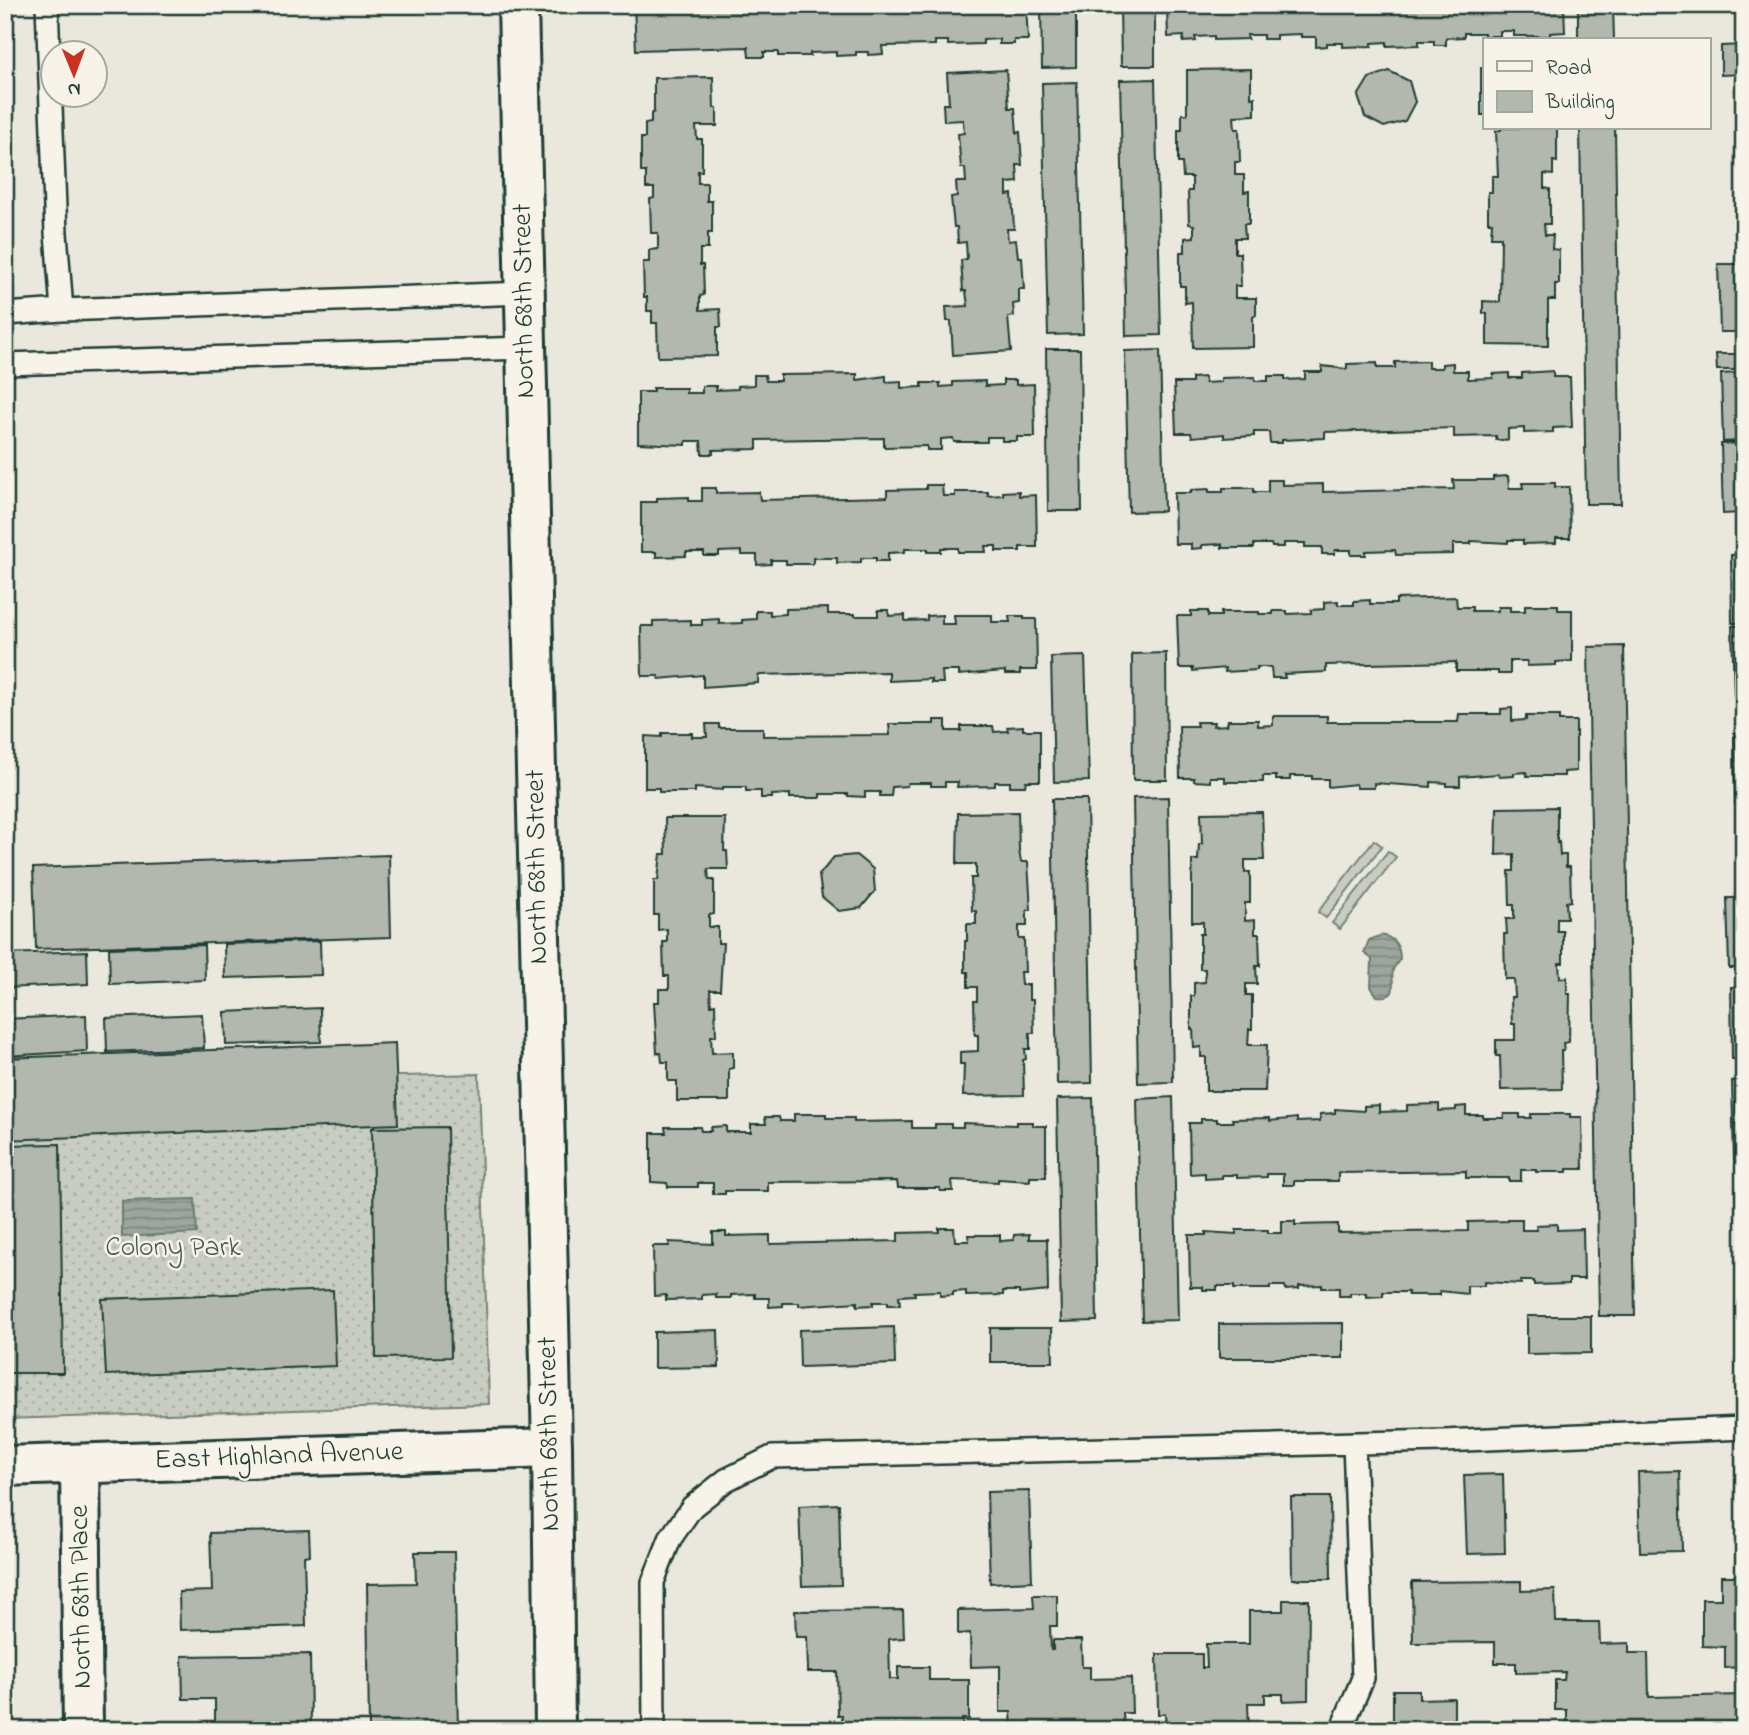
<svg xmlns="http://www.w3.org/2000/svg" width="1749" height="1735" font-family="'Indie Flower',sans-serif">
	<defs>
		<pattern id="grass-dots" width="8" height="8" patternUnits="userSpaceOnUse" patternTransform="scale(1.75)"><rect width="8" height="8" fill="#c8ccc1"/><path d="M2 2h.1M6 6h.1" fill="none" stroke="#abb0a6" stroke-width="1.8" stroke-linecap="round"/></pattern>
		<pattern id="water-rules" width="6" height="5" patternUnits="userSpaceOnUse" patternTransform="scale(1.75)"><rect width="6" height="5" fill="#9ca69c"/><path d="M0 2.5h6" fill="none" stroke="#7f8880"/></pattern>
	</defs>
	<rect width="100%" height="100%" fill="#eae8dd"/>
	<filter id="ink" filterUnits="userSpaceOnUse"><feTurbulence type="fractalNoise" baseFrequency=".0143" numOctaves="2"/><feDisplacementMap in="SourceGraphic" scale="14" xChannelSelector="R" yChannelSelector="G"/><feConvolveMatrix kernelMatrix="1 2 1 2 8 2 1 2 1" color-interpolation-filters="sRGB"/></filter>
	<g filter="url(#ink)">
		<!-- grass -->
		<path fill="url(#grass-dots)" stroke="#74847a" stroke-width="2" d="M479,1074l10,330 -484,15v-333z"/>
		<!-- garden -->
		<path fill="#c8ccc1" stroke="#74847a" stroke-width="2" d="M1374,840l8,6 -56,72 -8,-6z
			M1388,851l8,6 -56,72 -8,-6z"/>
		<!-- water -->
		<path fill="url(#water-rules)" stroke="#6a7c72" stroke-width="2" d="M1382,935c13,3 18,11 18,24 -2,3 -6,8 -7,11 -3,13 8,29 -16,26l-6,-9 1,-28 -8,-6 5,-13z
			M195,1199l2,34 -75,4v-36z"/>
		<!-- building -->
		<path fill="#b2b8ae" stroke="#1f3d34" stroke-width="2" d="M634,5h392l2,35h-14v4h-15v-5l-16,1v4l-35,1v-4h-13v4l-53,1 1,8 -15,1v-3h-12v3l-20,1v-4l-26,1v3h-32v-4h-14v5h-15l-1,-10 -112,3z
			M1041,5h35v62l-34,1z
			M1120,5h35v61h-34z
			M1167,5h397l1,27 -15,1v3h-36v-5h-14v5h-16v-3h-20v4l-18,1v7h-12v-4h-15v4l-32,1v-4l-15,1v3l-29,1v-4h-16v3l-11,1v-10h-15v-3l-25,1v4h-13v-4h-16l1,4 -34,1v-4l-19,1 1,4 -13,1 1,-6 -16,1z
			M1578,5h35l1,35h-36z
			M1744,45v29l-23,1v-29z
			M1481,68h4v47h-4z
			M1251,69v29l4,-1v18l-21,1 1,13h4l1,33h-5v13h9v17l5,-1v33h-5l1,14h-10v15h5l1,33h-6v12h21v17l-3,2v30l-60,1 -1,-46 -7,1v-17h-5v-34h5v-14l9,-1v-12l-5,-1 -1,-33h4v-14h-9l-1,-14h-4v-33h4v-16h5v-44z
			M1006,70l3,38h6l2,25 3,-1 2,33h-5l1,17 -11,1v12l5,-1 2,35h-7l1,12 8,-1 2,17h4l2,32h-5v14l-6,1 1,12 -6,1 3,34 -58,4 -2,-34h-4l-1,-14 22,-1 -2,-15h-3l-2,-31 6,-1 -1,-17 -8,1 -1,-16h-3l-3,-30 6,-1 -1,-14h10l-1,-14h-4l-3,-34 6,-1 -1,-13 -19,1 -1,-17h6l-2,-31z
			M1389,71l20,10 6,21 -10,19 -21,6 -19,-10 -7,-21 11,-18z
			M713,77l1,31h3v18h-21l1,13h5v32h-4v12h9v18h5v32h-4v16h-8v16h3l1,30 -4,1v14l20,-1 1,18h-4v29l-59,1 -1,-34h-5v-12h-5v-14h-3l-1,-35h6v-12l9,-1v-16h-7l-1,-34 4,-1v-10h-8v-16h-5v-34h4v-14l6,-1v-9l3,-2v-34z
			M1155,79l6,256 -35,1 -6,-256z
			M1077,82l6,252 -35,1 -6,-252z
			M1740,83h4v118h-1z
			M1501,128h56v34l-4,-1v14l-9,-1v14l6,1v35h-6l1,11h8l-1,14 7,1v34h-4v16h-7v46l-61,-1v-32h-4v-12l17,1 1,-65h-10l1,-15h-4v-30h4v-16h6l-2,-45 5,-1z
			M1580,128h35l6,376h-35z
			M1738,262h6v272l-2,1 -1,-22 -18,1 -2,-70 18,-1v-2l-16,1 -2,-68 17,-1v-3h-21l-1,-16h23v-22h-19l-2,-68h20z
			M1046,349h34l2,162h-34z
			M1160,350l4,161 -35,1 -4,-161z
			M1428,361v7h14v-4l11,-1v8h15v8l25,-1v-4l16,-1v5h13v-5l31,-2v6h17l2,50 -19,1v4l-29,1v-5l-16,1v11h-12v-4l-42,1v-9l-129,4v6l-43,2v3h-12l-1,-11h-15v4l-30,2v-4l-32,3 -1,-4h-15l-2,-50h18v-5l12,-1 1,6 16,-1v-4l34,-1v4h13v-5h17v4l20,-1v-7h17v-6l25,3v-5l30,-1v5h18v-6z
			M857,374v6l29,-4v6l15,-1v7l21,-1v-4h18v4l13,-1v-4l32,-1v5l18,-1v-5h13v5l18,-1 1,53h-18v4h-15v-4h-15v5h-33l-1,-4 -12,1v11h-14v-4l-43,1v-9l-127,2v9l-44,1v4h-11l-1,-13h-15v4l-48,-2v-51h15v-4h33v5h16v-7h14v4l22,-1v-3l16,-1v-10h11l1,6h14v-6z
			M1508,476l1,12h14l-1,-5h33v4h14l1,51h-14v5l-33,1v-4h-15v3l-37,-2v3h-18v10l-57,1 -1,-5 -29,1v4h-15v-5h-16v4h-13v-7h-17v-4h-21v4h-12l-1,-3h-17v4h-32v-4l-20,1v3l-11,1v-5h-16l-1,-51h17v-3l18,-1v3h14v-4h31v4h14v-12h14v5l41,-1v8l131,-3 -1,-9h40v-3z
			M926,485h16l1,11h12v-4h33v4l15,-1v-3l16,-1v5l17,-1 1,52h-17v4h-24v-5h-11l1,6h-28v-4h-17v4h-13v-3h-23v3l-17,1v8h-12v-3h-15v4l-24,1v-5h-24v6h-27v-4h-15v4l-14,1v-10h-15v-4l-23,1v4h-15v-4h-18v4l-30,1v-5h-15v-50h16v-4l32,-1v4h13v-13h14v5l43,-1 1,8 127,-3v-7l39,-1z
			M1744,554v69h-12l-1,-68z
			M1456,597l1,10h15v4h26v-4h12v4h15v-6h33v5h14v51l-16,1v3l-29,1v-5h-17v13h-12v-3h-42v-9l-130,3v7l-42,2 1,4h-13l-1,-11h-14v3l-32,2v-4l-32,3v-3h-14l-2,-52h14v-5h17v5h13v-4h38v2h14v-3h14v3l24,-1v-3l13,-1v-7l14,-1v4h16v-4l16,-1v4h26v-5z
			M828,608v6h27v2h23v-6h10l1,6 16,-1v6l22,-1v-4l15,-1v9h13l-1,-9h38v7h18l-1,-6h15v3h12l1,51h-17v4h-15v-3l-46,4v-4h-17l1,12h-12v-4l-42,2v-9l-131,3v8l-55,4v-12l-44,4v-3h-17l-1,-50h12v-5l38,-1v5h11v-5l17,-1v5l23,-1v-3l14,-1v-8h14v4l16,-1v-5z
			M1732,626h12v69h-10z
			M1624,646l11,670h-36l-11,-669z
			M1166,653l1,127h-34l-1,-126z
			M1085,656l4,125 -35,1 -3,-125z
			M1512,708v13l14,-1v-4h33v5h17v50l-12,1v4h-37l-1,-4 -12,1v3l-15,1 -1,-3 -38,3v9h-13v-3l-16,-1v5l-57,-4v5h-17l-1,-4 -28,3v-8h-16v-3h-22v4h-14v-4h-13v6h-38v-5h-15v5l-16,-1v-3h-14l-1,-52h18l-1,-4h18l-1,4 14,-1 1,-5h30v6l15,-1v-9h54v6h131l1,-8h42v-5z
			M934,720h12v11h15v-5h32l1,6 14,-1 -1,-4 16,-1v4h17v51h-14l-1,5h-15v-4h-15v4l-38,1 1,-5h-13v4h-14v-3h-23l-1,3 -15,1 -1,9h-11v-4h-15v5l-17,-1v-2h-28v4h-30v-4l-18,1v3h-11v-7h-15v-4h-23v3l-28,-2v4h-36v-4h-14v-52l17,1v-4h30v4h15l-1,-13h13v4h44v8l127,-1 -1,-11h45z
			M1734,733h10v71h-9z
			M1168,797l5,285 -35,1 -5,-285z
			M1052,799h35l5,284 -35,1z
			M1557,807v36l2,-1 1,13h6v12h4l1,34 -5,1 1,16h-10v13h6v32h-4l1,15 7,-1v17h3l-1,48 -6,1 1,8h-3l1,38 -61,1 -1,-34h-4v-16h19v-16h-3l-1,-27h4l-1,-18h-9l-1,-45h3l-1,-15h8v-14h-4l-1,-34h5v-17l-18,1 1,-47z
			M1744,808v70h-7l-1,-69z
			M1018,812l1,38 2,12h7l3,48h-4v16h-8v13h5l1,33h-5l1,13h8v15h4l1,33h-4v16h-5l1,10 -3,1 1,35 -61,1 1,-32h-4v-12l18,-1v-16h-3l-1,-34h3v-14h-9v-15h-3v-31h2v-17h9v-13h-4l-1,-33h5v-14h-19l1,-51z
			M1262,812l2,48h-19v12h5v31h-5v18l10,-1v14h4l1,32h-4l1,18h-11v11h6v34h-3l-1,16h19l-2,46h-59v-34h-5v-10l-7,1 -1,-19h-2v-33h3v-13l11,-1v-13h-5v-35h3v-12h-11v-62h6l1,-16h3l-1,-31z
			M665,818h60l-1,33h3l1,18h-20l1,11h5v34l-5,1v12h9v16h5l-3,47h-10l1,15 4,-1 1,32h-5l1,17 21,-1v16l-4,1v32h-52v-20h-9v-19h-6l-1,-9h-4l-3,-51h5v-13h10v-13h-5l-1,-34h4v-13l-9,1v-15h-4v-35h4l3,-26h5z
			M389,855l2,82 -355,12 -3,-81z
			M856,855l17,14 2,22 -14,17 -22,3 -17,-14 -3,-22 15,-18z
			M1727,898h17v70h-15z
			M320,941l1,34 -96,3 -1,-34z
			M204,945l1,35 -95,4 -1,-36z
			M87,951l1,33 -83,4v-34z
			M1731,987h13v72h-12z
			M320,1008l1,34 -95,3 -1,-33z
			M202,1014l2,34 -97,4 -1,-34z
			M86,1015l1,36 -82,5v-37z
			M395,1043l3,81 -393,16v-82z
			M1744,1080v83h-10l-2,-82z
			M1173,1097l5,223 -36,1 -5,-222z
			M1093,1098l4,223 -36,1 -4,-223z
			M1439,1104v7l17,-1v-3l10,-1v9h17v3h21v-4h16v4h11v-4h39v3h12l1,52h-16v3h-31v-2h-15v11h-12v-3h-43v-7l-128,2v8h-44v4h-11v-11h-16v3l-30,1v-3h-15v3l-17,1v-6l-15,1 -1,-51h12v-4h16v3h16l-1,-3 38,-1v3l27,-3v4l23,-1v-7l15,-1v-4l29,2v-5l15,-1v7l28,-1v-6z
			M794,1114h32v4h28v4l58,-1v7h23v-4h16v3h12v-4l53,2v-3h17v4h13v51h-16v4l-32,-2v3l-46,-2 1,11h-13v-3h-42l-1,-7 -129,1v9h-43v3h-12v-11h-15v4h-30l-1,-4 -16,-1v-49h15l-1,-6h35l1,4h10v-4l15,-1v6h25v-8h15l-1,-7h14l1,4h14z
			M447,1127l4,230 -75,1 -4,-230z
			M60,1144l3,229h-58v-228z
			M1508,1219h14v11h15l-1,-5 21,-1v6l26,-1 1,50h-15v5l-35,1v-4h-13v3l-37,-2v4h-17v8l-27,-3v4h-32v-3h-25v4l-17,1v-4h-16v3h-11v-8h-17v-3l-23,1v3l-13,1 -1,-4h-15v3h-36v-3h-17v4h-14v-3h-13l-1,-52h17v-3l30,2v-4h32v3h14v-12h13v4l43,-1v9l130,-2v-9l40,-1z
			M939,1228h15l1,13h14l-1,-6h32v6l14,-1v-5l15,-1v5h18l1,52 -29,3v-3h-16v4l-37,1v-5l-13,1v3l-13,1v-5l-26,1 1,3 -16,1 1,9h-12v-3h-15v3l-16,1v-4l-58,4v-3h-16v3l-14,1v-9h-14v-4l-24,1v3h-15v-4l-14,1v4l-36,1v-5l-12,1 -1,-50h16v-4l44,2v-12h13v4l44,-1v9l128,-3v-8l41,-1z
			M333,1290l3,76 -230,9 -4,-76z
			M1527,1316h64v37l-64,1z
			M1343,1323v35h-124v-34z
			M894,1327l1,37 -95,3 -1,-37z
			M990,1328h62l1,34h-63z
			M718,1330l1,37 -65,1v-36z
			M1680,1471l2,80 -42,1 -2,-80z
			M1503,1474l2,79 -38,1 -3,-79z
			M1029,1491l3,90 -42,2 -3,-91z
			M1291,1497h39l1,82h-39z
			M839,1504l2,81 -39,1 -3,-80z
			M309,1530l1,25 -6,1 2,70 -126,4 -1,-38 33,-1 -2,-58z
			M415,1552h39l4,178h-89l-2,-146 49,-1z
			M1721,1576h23v91l-19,1v-21l-23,-1v-47h19z
			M1521,1581v10l34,-1 1,32h43l1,22 29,-1v10h19l1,44 95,-2v35h-177v-20h-12v-30h9l1,-8 -49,1v-10h-21v-21l-82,1 -1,-61z
			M1033,1595h24v31h-7l1,24h2v-10h28l1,27h8v12l41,-1 1,35h-9l1,17h-112l-1,-18h-11v-46l-29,1 -1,-34 -12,1v-24l76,-2z
			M1283,1600h26l-1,100 -25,1v-7h-18v9h-17l1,27h-87v-3h4l-1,-13h-7l-1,-60h45v14h5l-1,-24h43v-33h34z
			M903,1610l1,28 -15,1 1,40h8v-12h31v13h40v39h-7l1,11h-121v-15h-4l-1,-43h-29l-1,-35h-11l-1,-26z
			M310,1654l1,71 13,-1v6h-109v-31h-32l-1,-43z
			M1393,1690h26v9l35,-1v32h-83v-4h22z"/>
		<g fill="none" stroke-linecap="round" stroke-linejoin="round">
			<defs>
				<path id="lane" d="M47,5l9,228 6,77
					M5,314l57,-4 463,-17
					M5,364l521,-16
					M654,1730l-1,-148 17,-43 22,-32 34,-27 46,-23 671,-16 301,-13
					M1341,1730l22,-52 -9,-235"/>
				<path id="street" d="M80,1464l3,266
					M5,1466l547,-18"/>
				<path id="secondary" d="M518,5l34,1443 3,282"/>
			</defs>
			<!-- lane casing -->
			<use href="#lane" stroke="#1f3d34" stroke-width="26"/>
			<!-- street casing -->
			<use href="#street" stroke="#1f3d34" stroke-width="44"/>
			<!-- secondary casing -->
			<use href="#secondary" stroke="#1f3d34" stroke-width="44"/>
			<!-- lane -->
			<use href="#lane" stroke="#f7f3e8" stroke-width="21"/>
			<!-- street -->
			<use href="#street" stroke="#f7f3e8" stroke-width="38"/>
			<!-- secondary -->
			<use href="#secondary" stroke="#f7f3e8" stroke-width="38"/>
		</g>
	</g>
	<g text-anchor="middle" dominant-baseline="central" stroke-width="5" stroke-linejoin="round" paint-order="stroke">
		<!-- street labels -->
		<g font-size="28" fill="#1f3d34" stroke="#f7f3e8">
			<text transform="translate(525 301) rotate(-91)">North 68th Street</text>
			<text transform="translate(538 867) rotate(-91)">North 68th Street</text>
			<text transform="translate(550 1434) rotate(-91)">North 68th Street</text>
			<text transform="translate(279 1457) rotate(-2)">East Highland Avenue</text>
			<text transform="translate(82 1597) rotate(-91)">North 68th Place</text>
		</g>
		<!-- park labels -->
		<g font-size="28" fill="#415a50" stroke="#f7f3e8">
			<text x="173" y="1248">Colony Park</text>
		</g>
	</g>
	<!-- margin -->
	<rect width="1749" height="1735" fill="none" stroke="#f7f3e8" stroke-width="28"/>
	<rect x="14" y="14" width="1721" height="1707" fill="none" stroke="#1f3d34" stroke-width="2.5" filter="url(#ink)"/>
	<!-- legend -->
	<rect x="1483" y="38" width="228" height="91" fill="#f7f3e8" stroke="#a1aaa0" stroke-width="2"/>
	<rect x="1497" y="61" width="35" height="10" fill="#f7f3e8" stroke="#a1aaa0" stroke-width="2"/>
	<text x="1546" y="74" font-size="21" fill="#1f3d34">Road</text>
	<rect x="1497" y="91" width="35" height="21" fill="#b2b8ae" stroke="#a1aaa0" stroke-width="2"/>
	<text x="1546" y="108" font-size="21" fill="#1f3d34">Building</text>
	<!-- north arrow -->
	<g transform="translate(74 74) rotate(179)"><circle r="33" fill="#f7f3e8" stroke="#a1aaa0" stroke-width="2"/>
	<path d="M0-5L12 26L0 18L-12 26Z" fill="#c8321e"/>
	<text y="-10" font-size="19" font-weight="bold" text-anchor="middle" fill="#1f3d34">N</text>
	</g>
</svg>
